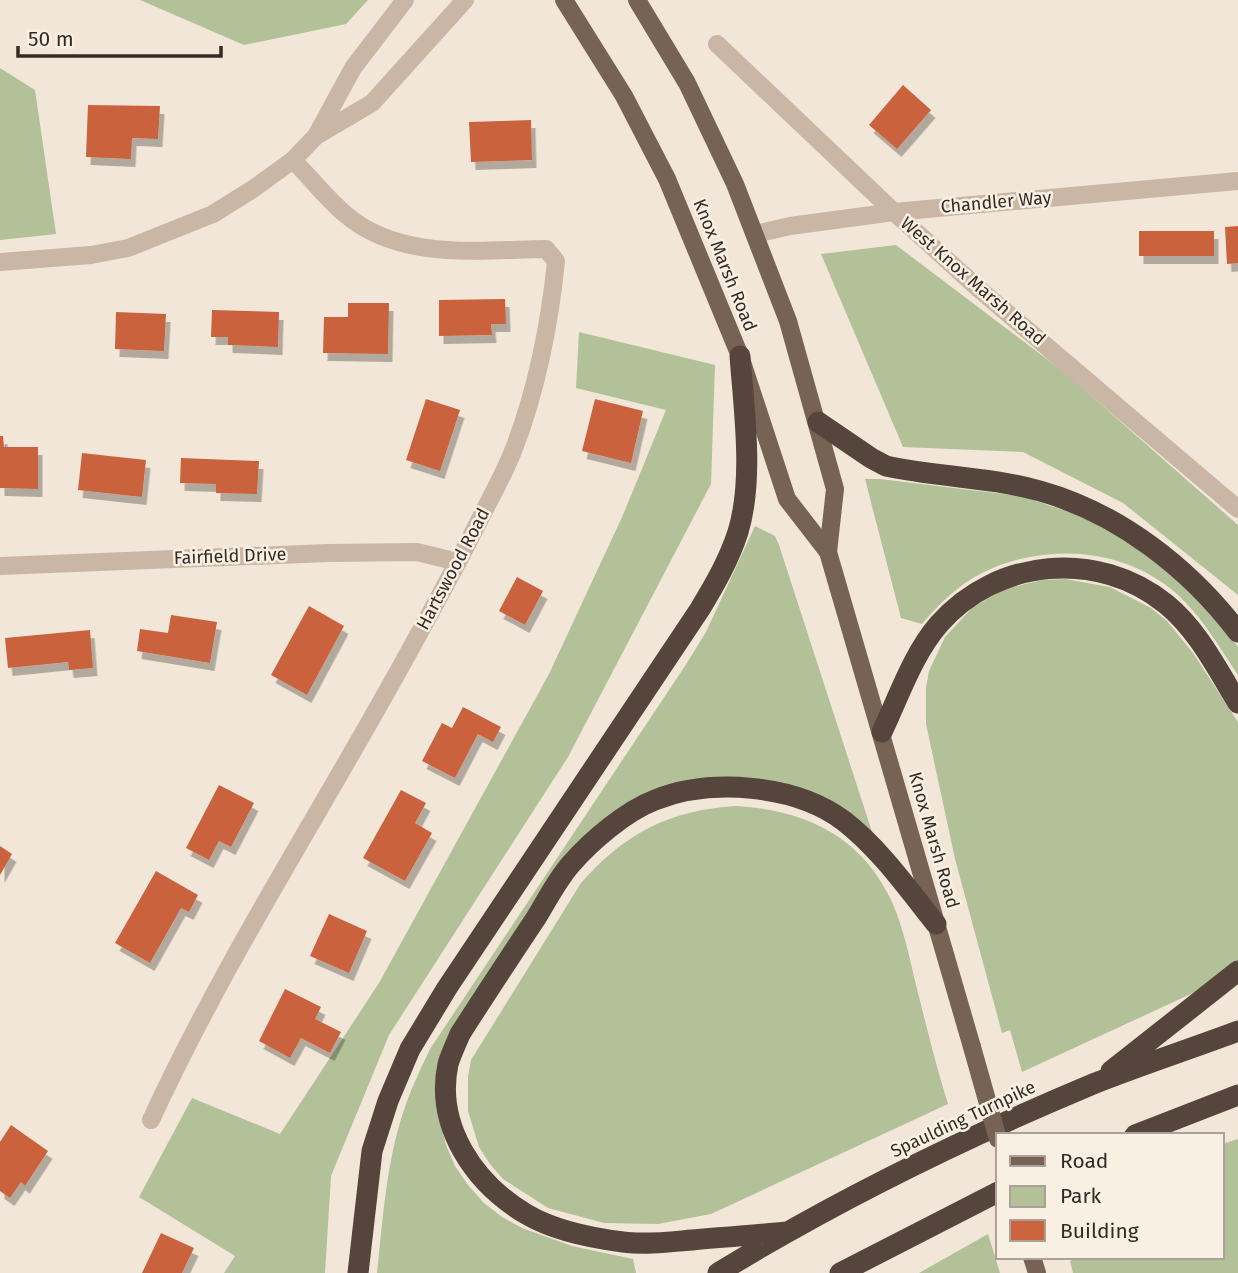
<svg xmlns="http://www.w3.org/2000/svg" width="1238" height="1273" font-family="'Fira Sans',sans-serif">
	<defs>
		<filter id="shadow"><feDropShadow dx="4.5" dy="8" stdDeviation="0" flood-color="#0004"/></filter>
	</defs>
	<rect width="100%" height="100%" fill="#f2e6d8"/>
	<!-- green -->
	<path fill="#b2c198" d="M140,0h228l-22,24 -102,21z
		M0,68l35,22 21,144 -56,6z
		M896,245l168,127 174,153v70l-115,-92 -100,-51 -120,-5 -82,-193z
		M579,332l136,33 -4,119 -143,273 -179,278 -58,141 -6,97h-101l11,-17 -96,-59 53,-99 88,36 99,-151 170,-309 74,-159 43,-105 -90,-22z
		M865,479h15l141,17 60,20 28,13 53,36 64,65 12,17v28c-18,-27 -36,-58 -61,-81 -52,-47 -133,-52 -195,-21 -24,12 -43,31 -60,51l-21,-6z
		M755,526l20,10 4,9 94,290 -95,-49 -161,27 -160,213 -17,95 6,24 9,21 13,19 16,18 18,14 20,11 50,18 61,13 3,14h-259c6,-53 9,-109 26,-160 7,-22 17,-43 27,-64l255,-383 21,-34z
		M1065,579l45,8 41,21 16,13 26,32 45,69v239l-45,32 -171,79 -12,-42 -8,3 -47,-174 -29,-135v-36l3,-17 16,-34 27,-29 32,-19 38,-9z
		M736,806c69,4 125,29 156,96 12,27 18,58 25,87 10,39 19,77 31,115l-237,110 -53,10 -54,-1 -56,-15 -45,-29 -13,-15 -11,-17 -11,-36v-34l3,-17 110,-177c44,-50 89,-73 155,-77z
		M1238,1139v134h-165l-3,-12 8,-4h144v-113z
		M988,1234l12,39h-81z"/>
	<!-- building -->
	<path fill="#ca633e" filter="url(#shadow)" d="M903,85l28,25 -34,39 -28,-24z
		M88,105l72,1 -2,33 -26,-1 -1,21 -45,-2z
		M531,120l1,40 -61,2 -2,-40z
		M1238,226v37l-11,1 -2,-37z
		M1139,231h75v25h-75z
		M505,299l1,25h-15l1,11 -53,1v-36z
		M348,303h41l-1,51 -65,-1 1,-36h24z
		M212,310l67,2 -1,35 -50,-2v-8h-17z
		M116,312l50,2 -2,37 -49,-2z
		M426,399l34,11 -20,61 -34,-11z
		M595,399l48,12 -12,52 -49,-12z
		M0,436h3l1,11h34v42l-38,-1z
		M82,453l64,7 -4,37 -64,-7z
		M181,458l78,3 -2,33 -41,-1v-9l-36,-1z
		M517,577l26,14 -18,34 -26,-14z
		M309,606l35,20 -37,69 -36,-20z
		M171,615l46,7 -7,41 -73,-12 3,-22 28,4z
		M90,630l3,38 -24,2 -1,-8 -60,6 -3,-30z
		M463,707l38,20 -8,15 -15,-8 -23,44 -33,-17 20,-38 10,5z
		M219,785l35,18 -23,44 -12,-6 -10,19 -23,-12z
		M401,790l25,13 -11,20 17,10 -27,48 -42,-23z
		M0,846l12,8 -12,21z
		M156,871l42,24 -9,17 -8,-4 -31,55 -35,-20z
		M329,914l38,17 -18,42 -39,-17z
		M285,989l36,18 -6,12 26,13 -11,21 -29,-15 -11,20 -31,-17z
		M11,1125l37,26 -23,35 -4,-4 -11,16 -10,-7v-49z
		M161,1233l33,15 -12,25h-40z"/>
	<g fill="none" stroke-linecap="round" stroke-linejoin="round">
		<!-- minor -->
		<path stroke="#cab6a4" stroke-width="18" d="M717,44l177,168 85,77 259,220
			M316,136l37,-68 52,-68
			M756,234l34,-8 104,-14 344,-31
			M0,262l91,-7 37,-7 85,-34 40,-25 40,-29 23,-24 56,-33 93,-103
			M0,566l328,-13 89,-1 41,10
			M151,1120c75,-163 174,-314 260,-472 25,-45 49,-89 72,-135 10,-20 22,-41 30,-62 23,-58 37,-128 43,-190l-10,-12c-66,1 -147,12 -201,-35 -19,-16 -35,-37 -52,-54"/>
		<!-- major -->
		<path stroke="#776256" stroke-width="18" d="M564,0l60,96 43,83 73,177 47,143 41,53 144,495
			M637,0l50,83 48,101 53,137 47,168 -7,63
			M1032,1257l5,16"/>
		<!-- highway -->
		<path stroke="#56453c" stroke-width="21" d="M818,422l53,36 15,8c51,11 104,11 154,25 79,22 149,77 198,141
			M882,732c17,-36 31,-78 57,-108 58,-66 159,-75 227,-20 32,26 51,65 72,99
			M1111,1071l127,-100
			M1135,1135l103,-40
			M787,1232c-32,3 -64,5 -95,8 -23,2 -47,5 -69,2 -32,-4 -70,-12 -97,-28 -52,-31 -91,-88 -78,-150 3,-10 8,-20 12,-30 25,-39 50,-77 76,-116 11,-18 21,-38 35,-54 20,-23 55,-53 84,-64 55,-22 140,-16 189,21 36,28 64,68 92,103
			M358,1273l14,-122 16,-50 22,-52 37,-61 253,-379c15,-25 29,-49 38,-77 16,-53 6,-121 2,-176
			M718,1273c119,-73 246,-135 375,-189 48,-19 97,-35 145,-53
			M840,1273l158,-81"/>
		<!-- major-bridge -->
		<path stroke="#776256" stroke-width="18" d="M972,1047l26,92"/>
	</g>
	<g text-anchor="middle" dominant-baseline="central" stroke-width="5" stroke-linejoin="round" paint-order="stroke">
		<!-- street labels -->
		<g font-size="18" fill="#352b26" stroke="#f9f0e4">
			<text transform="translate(996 202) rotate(-5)">Chandler Way</text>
			<text transform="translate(725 265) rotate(68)">Knox Marsh Road</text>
			<text transform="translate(973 281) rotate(41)">West Knox Marsh Road</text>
			<text transform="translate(230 556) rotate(-2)">Fairfield Drive</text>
			<text transform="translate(453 569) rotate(-62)">Hartswood Road</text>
			<text transform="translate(934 840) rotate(74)">Knox Marsh Road</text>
			<text transform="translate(963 1119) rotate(-25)">Spaulding Turnpike</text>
		</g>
	</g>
	<!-- legend -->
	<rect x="996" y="1133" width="228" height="126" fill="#f9f0e4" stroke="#aba198" stroke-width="2"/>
	<rect x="1010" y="1156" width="35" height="10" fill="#776256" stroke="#aba198" stroke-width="2"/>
	<text x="1060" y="1168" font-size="21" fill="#352b26">Road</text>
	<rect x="1010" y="1186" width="35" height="21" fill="#b2c198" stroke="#aba198" stroke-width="2"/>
	<text x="1060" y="1203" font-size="21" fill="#352b26">Park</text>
	<rect x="1010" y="1220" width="35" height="21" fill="#ca633e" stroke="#aba198" stroke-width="2"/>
	<text x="1060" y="1238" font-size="21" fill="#352b26">Building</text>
	<!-- scale -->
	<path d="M18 46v10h203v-10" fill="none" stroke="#352b26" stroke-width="3.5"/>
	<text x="28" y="46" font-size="21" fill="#352b26" stroke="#f9f0e4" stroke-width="5" paint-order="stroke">50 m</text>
</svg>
